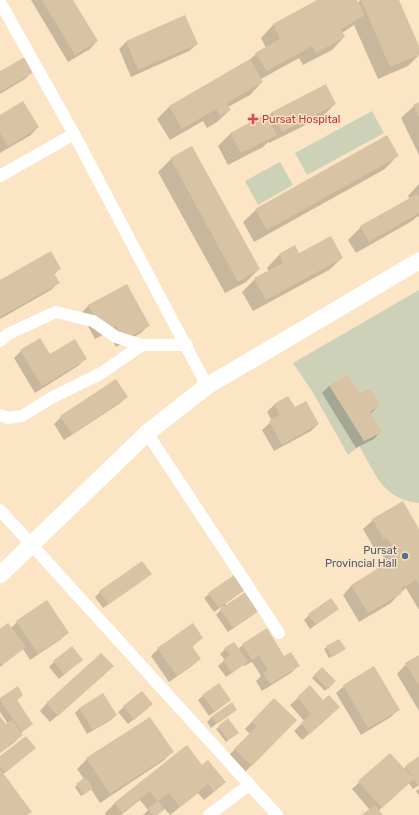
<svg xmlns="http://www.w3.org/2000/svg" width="419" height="815" font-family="Rubik,sans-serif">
	<rect width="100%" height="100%" fill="#fbe5c5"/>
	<!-- green -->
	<path fill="#cdd1b8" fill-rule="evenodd" d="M372,111l12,22 -77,42 -12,-22z
		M280,162l13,23 -35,20 -13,-24z
		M419,290v213c-37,-4 -43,-29 -60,-57l-11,9 -36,-64 -19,-28zM347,374l12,19 11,-5 11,17 -11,7 12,20 -18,9 -35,-56z"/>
	<!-- shadow -->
	<path fill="#0003" d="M31,0h41l25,41 -7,8 -22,13z
		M319,0h37l2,3 2,-3h38l21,48v7l-11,11 -30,13 -24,-54 -12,8 2,4 -12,13 -29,15 -4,-7 -38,21 1,3 -12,13 -22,12 2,3 -13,12 -10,6 -4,-7 -33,19 -13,-21 13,-13 77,-44 9,-8 10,-6 -5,-10 12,-13z
		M184,17l13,27 -8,7 -58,26 -12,-28 7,-7z
		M0,72h32l-7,7 -25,15z
		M419,103v52l-18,-37 13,-12z
		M335,104l-13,13 -53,26 -1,-1 -5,5 -35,18 -10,-19 13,-13 36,-15 5,-6z
		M0,116l38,11 -7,8 -31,18z
		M397,156l-12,13 -131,73 -11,-20 13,-12z
		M171,159l88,110 -13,13 -21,11 -67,-121z
		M419,184v33l-1,-1 -6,5 -56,32 -8,-13 13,-13 49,-28 -2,-3z
		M295,247l4,7 43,4 -13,12 -76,41 -11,-19 13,-13 14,-7 -2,-4 12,-13z
		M60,268l-6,7 4,8 -7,7 -51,29v-38z
		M126,285l22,41 -7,7 -25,14 -8,-15 -13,7 -14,-26 7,-7z
		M21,351l28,5 36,3 -7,7 -43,27 -21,-35z
		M330,385l29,10 21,10 -10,9 11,17 -7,8 -18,9 -34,-55z
		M127,397l-8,7 -55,36 -10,-16 7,-7z
		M274,405l20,3 24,16 -7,7 -37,20 -12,-21 10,-9 -5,-9z
		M373,520l46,11v79l-13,-22 -5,4 -10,11 -32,19 -16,-27 9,-10 24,-14v-1l9,-10 -7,-13 -4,1 -11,-19z
		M150,574l-5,5 -42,29 -8,-11 5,-5z
		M244,590l-19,14 2,2 31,4 -5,5 -25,17 -12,-17 7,-8v-1l-9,6 -10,-14 5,-4z
		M338,609l-28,20 -6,-9 5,-5z
		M17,622l50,11 -7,7 -30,20 -7,-11 -23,18v-36l11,-3z
		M202,638l-10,9 8,12 -8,7 -23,16 -18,-26 7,-7z
		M339,640l3,11 -13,7 -5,-9z
		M243,645l41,12 15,8 -8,8 -29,18 -6,-10 5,-5 -9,-14 -8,4 -1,-1 -17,12 -8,-11 7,-6 -5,-6 5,-5h13z
		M419,657v54l-22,-37 9,-10z
		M54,662l23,2 -18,15 -10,-12z
		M322,668l12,13 -9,10 -13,-13z
		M105,674l-55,48 -10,-11 7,-8z
		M344,686l55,23 -8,8 -30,18 -25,-42z
		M310,687l21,28 -29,25 -8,-9 10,-10 -14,-16z
		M142,692l5,17 -19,15 -10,-12z
		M22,695l-6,6 11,27 -6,5 1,1 -7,8 -15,11v-36l6,8 2,-1 -8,-12v-12z
		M203,696l27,4 -21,16 -11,-16z
		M274,699l21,21 -51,53 -17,-16 23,-23 -5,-5z
		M80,708l36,7 -5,5 -24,14 -12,-21z
		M236,709l-25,19 -4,-6 5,-5z
		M219,727l16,8 -9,7 -10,-13z
		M186,746l16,20 23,16 -10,9 -11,9 -6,-7 -28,22 -6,-7 -7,7h-14l5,-5 -8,-10 -19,15h-15l-1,-2 9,-9z
		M35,748l-32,26 24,41h-27v-57z
		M172,752l-9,9 -63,42 -9,-14 -10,7 -6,-9 9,-8 -7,-10 10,-10z
		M390,754l13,15 16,-12v28l-6,4 -4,-6 -31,28 3,4h-18l7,-5 -18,-21z
		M419,789v6l-3,-4z"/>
	<!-- building -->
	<path fill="#d9c3a5" d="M42,0h31l25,41 -23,14z
		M317,0h40l8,15 -24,14 4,8 -29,16 -4,-7 -45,25 -12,-18 25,-14 -7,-15z
		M361,0h38l20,46v9l-29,12z
		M185,15l13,29 -60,26 -12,-29z
		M25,57l9,15 -34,20v-21z
		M250,59l13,23 -36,21 4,7 -11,6 -4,-7 -34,20 -13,-23z
		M326,84l10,20 -54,28 -10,-20z
		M23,101l16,26 -31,20 -8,-14v-18z
		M419,102v15l-6,-12z
		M266,114l11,21 -36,18 -11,-20z
		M387,135l12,21 -132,74 -12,-21z
		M192,146l68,123 -22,13 -68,-124z
		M417,194l2,3v16l-50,29 -9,-16z
		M331,236l12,22 -77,42 -12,-22 29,-15 -4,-9 16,-9 4,8z
		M51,251l10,18 -7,4 6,10 -60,34v-37z
		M127,284l23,42 -26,14 -8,-14 -13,7 -15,-28z
		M40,338l10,16 25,-15 12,20 -45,27 -22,-36z
		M347,374l12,19 11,-5 11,17 -11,7 12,20 -18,9 -35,-56z
		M116,379l12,18 -56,37 -12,-18z
		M288,396l7,11 11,-6 13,23 -37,21 -13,-24 11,-6 -6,-11z
		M403,501l16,28v56l-3,-5 -14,8 -1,6 -33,19 -17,-28 36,-22 -2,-3 11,-7 -9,-15 -3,1 -12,-20z
		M142,561l10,13 -43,30 -10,-13z
		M234,575l11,15 -26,18 -11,-15z
		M247,591l12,20 -26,17 -13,-19z
		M331,598l8,11 -23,16 -8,-11z
		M47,600l22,33 -31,21 -22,-33z
		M8,623l18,24 -24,18 -2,-3v-33z
		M193,623l10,15 -11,8 9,13 -24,17 -20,-28z
		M267,628l17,28 7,-4 9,14 -30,18 -7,-11 5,-3 -9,-15 -7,5 -10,-16z
		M339,639l7,10 -14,8 -6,-11z
		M234,642l14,20 -16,11 -9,-13 7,-5 -6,-7z
		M72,646l11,14 -19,14 -11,-13z
		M101,653l13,13 -56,50 -12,-13z
		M419,655v31l-14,-23z
		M374,666l26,44 -32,18 -25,-43z
		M322,667l14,14 -8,8 -14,-14z
		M219,683l12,17 -16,12 -13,-17z
		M310,685l13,15 6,-5 11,12 -30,27 -9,-11 10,-9 -14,-17z
		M18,686l5,9 -6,5 16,24 -11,8 -22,-32v-2z
		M142,691l11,13 -19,16 -11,-14z
		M103,693l14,22 -24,15 -14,-22z
		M274,698l23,22 -45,46 -18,-17 23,-23 -5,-5z
		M232,702l5,8 -20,14 -6,-7z
		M0,716l6,8 6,-4 11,15 -23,18z
		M150,717l24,35 -64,42 -24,-36z
		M228,718l11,15 -11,7 -10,-14z
		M26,736l10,12 -31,25 -5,-7v-10z
		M187,745l15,20 6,-5 18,22 -12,10 -6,-8 -28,23 -11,-14 -11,8 7,8 -8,6h-5l-4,-6 9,-8 -7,-10 -28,22 -8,-10z
		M390,753l24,26 -32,29 -24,-27z
		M419,756v30l-14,-20z
		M0,769l32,43 -5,3h-27z
		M85,777l8,11 -9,7 -8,-11z
		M375,805l8,10h-22z"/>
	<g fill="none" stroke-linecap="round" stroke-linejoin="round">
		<!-- street -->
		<path stroke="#fff" stroke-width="12" d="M0,2l74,132 133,252
			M0,176l74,-42
			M0,341l8,-7 48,-22 37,9 23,16 26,8h45
			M0,415l7,3 15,-2 31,-19 47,-23 42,-29
			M147,433l132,200
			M0,510l277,305
			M209,815l40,-30"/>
		<!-- secondary -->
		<path stroke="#fff" stroke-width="17" d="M0,575l147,-142 60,-47 212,-125"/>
	</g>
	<!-- markers -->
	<path fill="#e0444e" stroke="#fbe5c5" stroke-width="1.5" d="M251 113h4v4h4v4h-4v4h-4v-4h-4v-4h4z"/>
	<circle fill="#5c6f8a" stroke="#fbe5c5" stroke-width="1.5" cx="405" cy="556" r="4"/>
	<g text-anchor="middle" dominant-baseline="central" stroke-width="3" stroke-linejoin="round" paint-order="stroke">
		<!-- health labels -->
		<g font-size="11" fill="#be3a42" stroke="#fbe5c5" text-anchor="start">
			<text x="262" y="119">Pursat Hospital</text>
		</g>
		<!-- service labels -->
		<g font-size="11" fill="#4e5e75" stroke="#fbe5c5" text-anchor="end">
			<text x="397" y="550">Pursat<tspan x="397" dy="13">Provincial Hall</tspan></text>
		</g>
	</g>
</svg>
